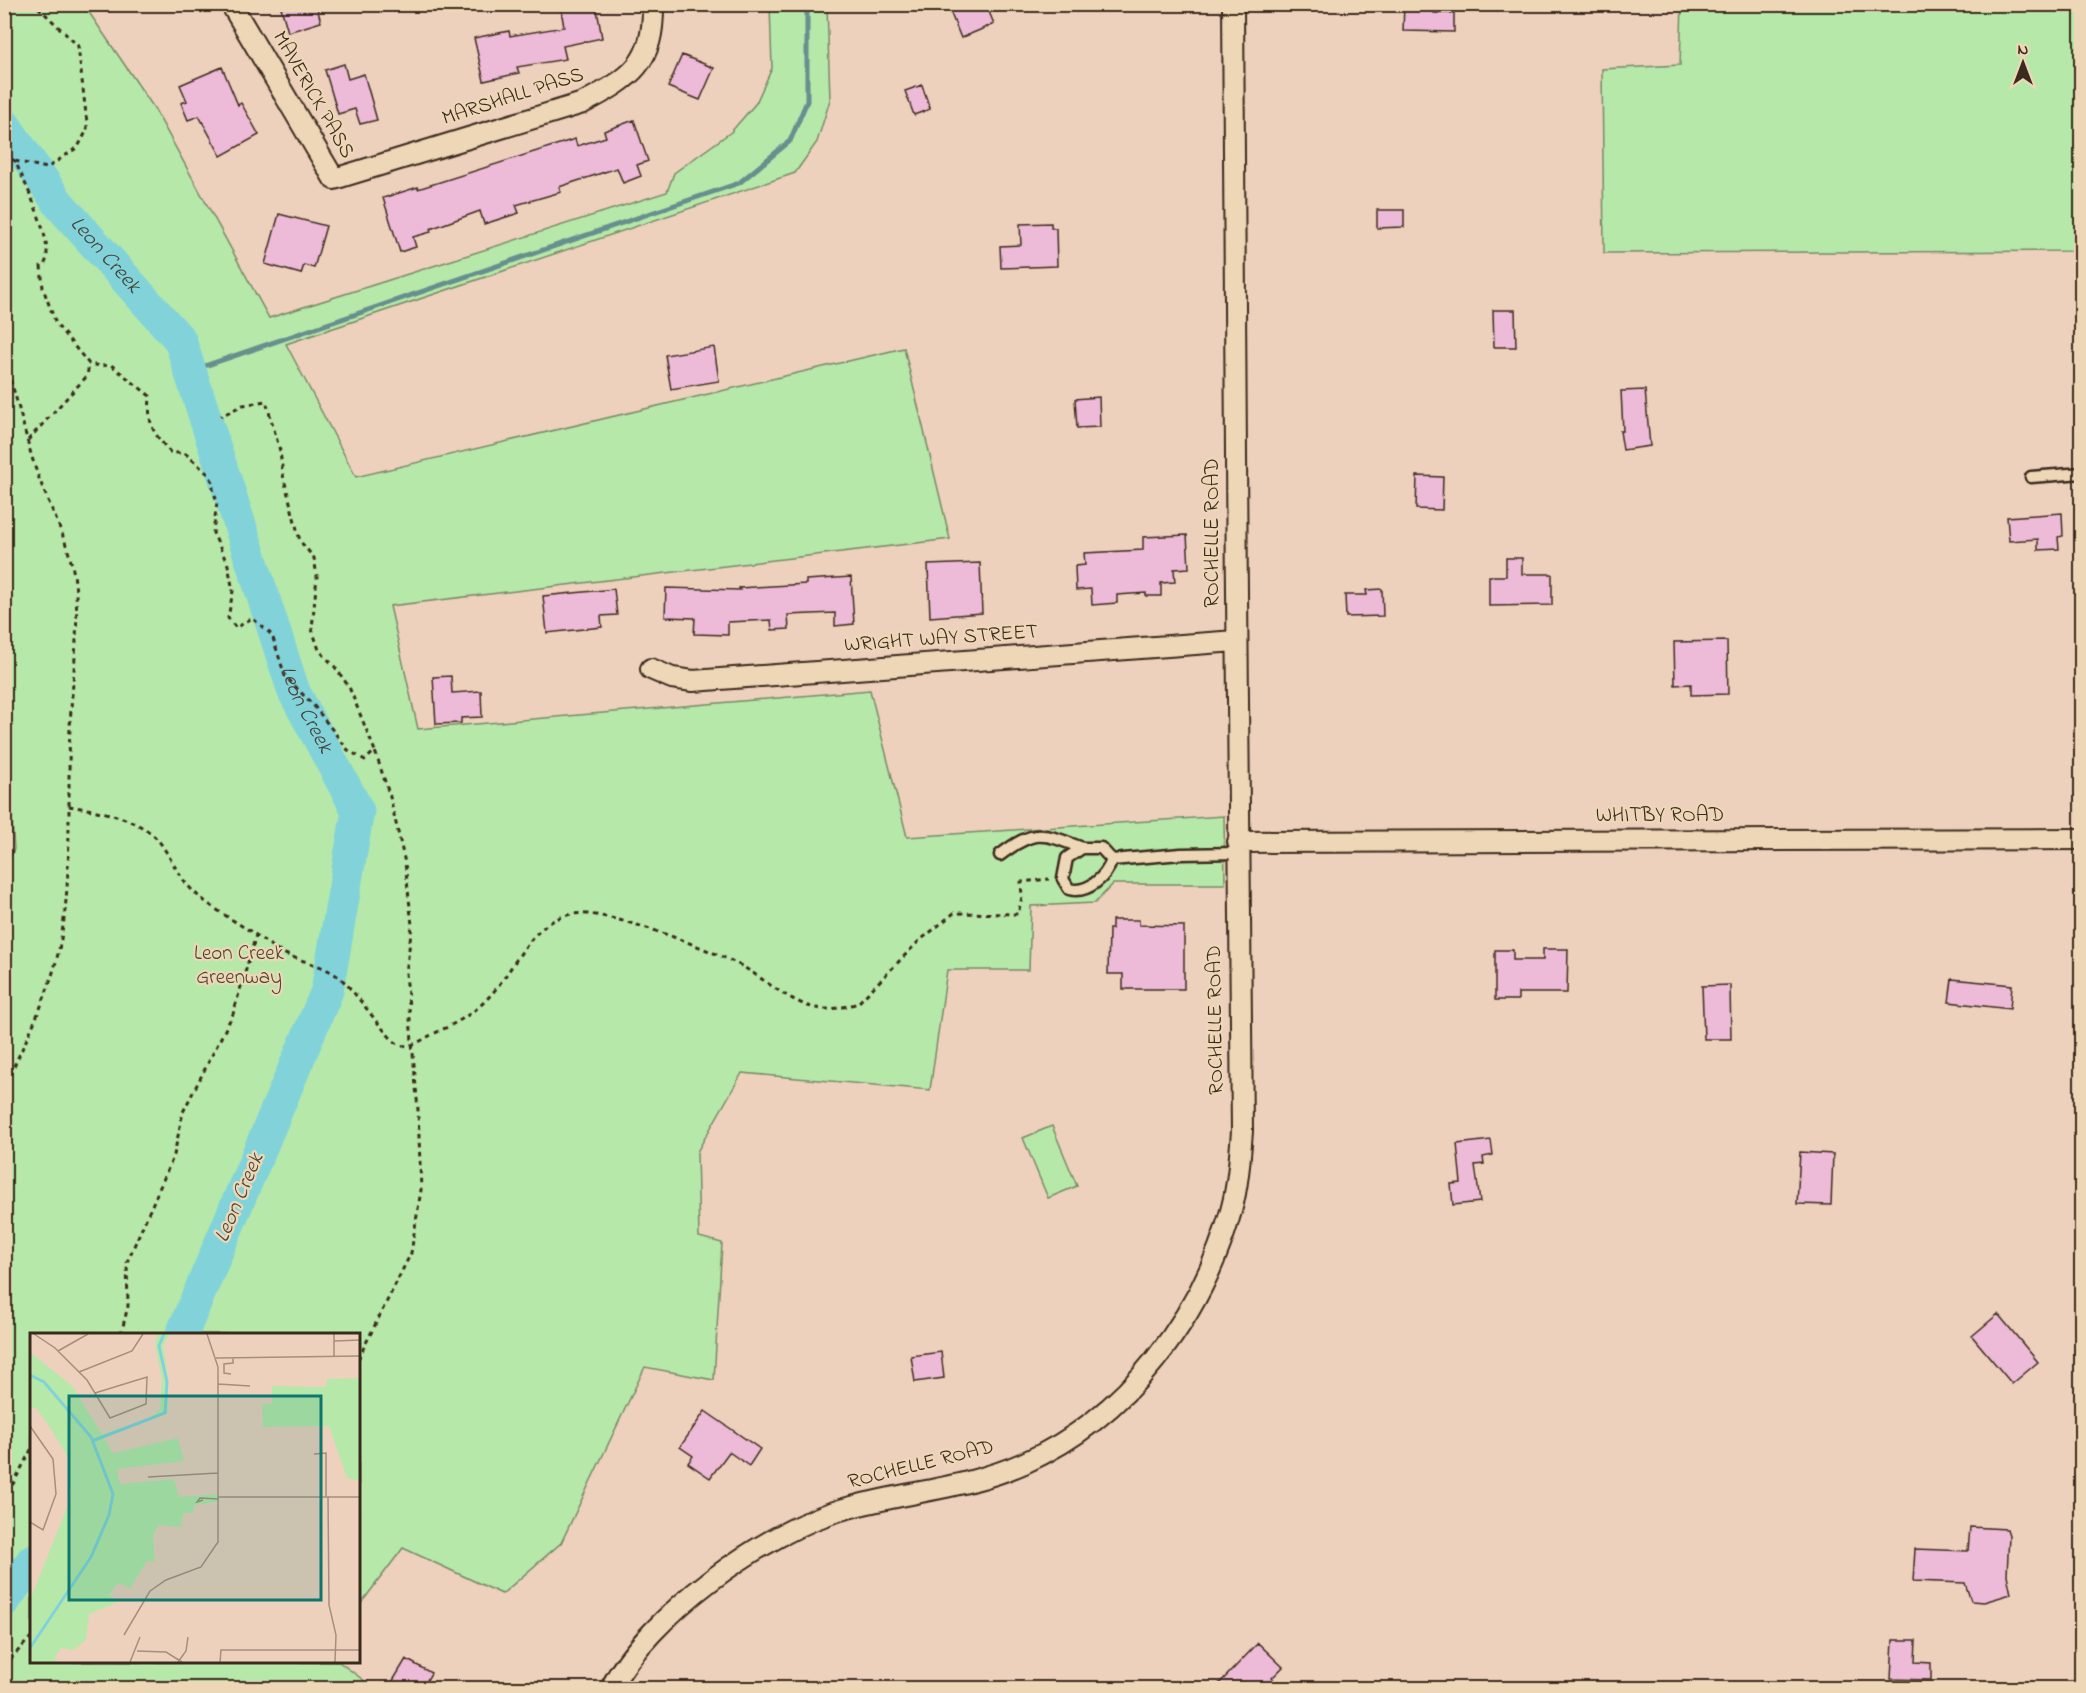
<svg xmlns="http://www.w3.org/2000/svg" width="2086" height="1693" font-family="'Indie Flower',sans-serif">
	<rect width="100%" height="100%" fill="#edd1bd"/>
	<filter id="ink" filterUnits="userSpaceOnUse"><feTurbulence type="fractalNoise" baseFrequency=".0167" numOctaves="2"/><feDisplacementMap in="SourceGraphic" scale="12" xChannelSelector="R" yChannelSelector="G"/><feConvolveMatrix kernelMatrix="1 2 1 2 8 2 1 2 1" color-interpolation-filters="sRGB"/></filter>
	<g filter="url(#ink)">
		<!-- green -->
		<path fill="#b6e8a9" stroke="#788964" stroke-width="1.5" d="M5,5h79l70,103 115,210 398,-126 7,-19 57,-41 25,-29 16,-35 -2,-63h57l3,95 -13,42 -22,31 -509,171 70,133 548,-129 46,191 -560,67 28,123 452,-39 37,147 317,-21 1,68h-112l-18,19 -64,3 -2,64h-82l-17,120 -188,-17 -45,79 2,85 23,6 -8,137 -69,-13 -84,176 -59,51 -99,-46 -44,58 -1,-272h-326v328h307l35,26h-369l-1,-816 10,-23 -10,-135z
			M1682,5h399v246l-477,2 -2,-184 78,-4z
			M1052,1126l25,60 -29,12 -25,-60z"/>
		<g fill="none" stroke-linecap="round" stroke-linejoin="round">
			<!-- stream -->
			<path stroke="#668f8e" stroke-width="5" d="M190,371l549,-188 51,-42 17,-40v-97"/>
			<!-- river -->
			<g stroke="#82d3d9" stroke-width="33">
				<path id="s1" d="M4,124l55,80 121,136 114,352 64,119 -31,180 -145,343"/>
				<path d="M4,1601l28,-40"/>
			</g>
		</g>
		<!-- building -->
		<path fill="#edbad8" stroke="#3b2a1e" stroke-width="1.5" d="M280,4h36l5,18 -33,10z
			M560,4h36l6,34 -39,8 3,13 -49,8 2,6 -35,8 -10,-43 35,-7 1,5 54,-9z
			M947,4h39l8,20 -33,14z
			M1404,4h30v9h20v19l-51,-1z
			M682,55l32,13 -14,32 -32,-13z
			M344,64l4,15 16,-5 13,46 -17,4 -5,-15 -17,5 -13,-44z
			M222,67l16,38 3,-2 18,32 -38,21 -22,-40 -11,4 -7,-17 6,-2 -7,-16z
			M922,85l8,24 -16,6 -9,-24z
			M634,120l14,41 -11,4 4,11 -18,7 -6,-15 -58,19 2,5 -45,13 3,8 -35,11 -4,-13 -50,18 1,3 -18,5 3,10 -16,5 -17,-54 35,-11v2l157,-50 2,7 29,-9 -2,-6z
			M1377,210h27v17l-27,1z
			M279,214l47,12 -12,42 -10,-3 -3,9 -36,-10z
			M1051,223v5h5l1,38 -56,2 -1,-22 21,-1 -1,-21z
			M1493,310h22l1,37h-22z
			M714,347l5,34 -48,8 -6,-34z
			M1645,390l5,56 -27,4 -3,-19h3l-2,-40z
			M1099,397l1,30 -23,1 -2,-29z
			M1417,476l26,1 -1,33 -26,-1z
			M2062,513l1,23 -5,1 1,12 -21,1v-11l-29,2 -2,-24z
			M1187,535l2,33 -15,1 1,13 -14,1v13h-15v-3l-29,2v8l-25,2 -1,-16 -15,1 -1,-24 10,-1 -1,-12 59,-3v-13z
			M1506,558h16v16h30v31l-63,1v-30h17z
			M980,563l2,50 -52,4 -2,-52z
			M851,577l3,47 -19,2v-13l-47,2 1,14 -17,1 -1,-10 -43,2v13l-34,-1 1,-16 -30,-1 1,-29 74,2 -1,-2 67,-4v-4z
			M614,589l3,26 -16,1 1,11 -55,6 -4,-37z
			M1382,589l1,27 -37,1 -1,-22h22l-1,-5z
			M1727,641l1,53 -37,1v-11l-16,1 -1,-43z
			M451,676l1,17 29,-2 1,26 -21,1v5l-25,1 -3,-47z
			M1112,920h27v5l45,1v63h-61v-15h-15l1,-45h3z
			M1543,949h25l-1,44h-49v7h-23v-50h18v10h30z
			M1952,979l60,6 -2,24 -61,-7z
			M1730,985l1,54h-27l-2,-53z
			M1491,1140l2,15 -10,2 1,7 -9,1 5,37 -27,3 -2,-21 10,-1 -4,-39z
			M1800,1152l33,2 -2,51 -34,-1z
			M1998,1314l40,48 -26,22 -40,-48z
			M941,1352l3,26 -29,4 -4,-26z
			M705,1411l55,38 -11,17 -20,-14 -19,26 -22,-15 5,-7 -13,-9z
			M1970,1527l37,2 2,6 -2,40 4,19 -27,8 -13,-1 -6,-18 -52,-2 2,-32 53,2z
			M1893,1640h23l-1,22 16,1v17l-40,-1z
			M1258,1643l25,24 -11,11 11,11h-69z
			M406,1659l25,14 -9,16h-23l-8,-5z"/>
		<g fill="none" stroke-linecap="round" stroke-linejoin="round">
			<defs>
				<path id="service" d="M2031,477l51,-4
					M1000,855c35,-27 44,-22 82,-7
					M1112,860c-6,17 -24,34 -43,29l-6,-10 4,-21 15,-10h19l11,12 69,-6 57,-1"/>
				<path id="minor" d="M231,4l103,175 249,-76c49,-26 71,-39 70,-99
					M651,669l21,9 21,3 543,-40
					M1238,842l844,-3
					M611,1688c37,-72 154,-157 233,-179 59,-17 122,-20 180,-46 103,-46 177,-145 207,-252 7,-25 9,-54 11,-80 -6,-376 -5,-751 -9,-1127"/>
			</defs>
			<!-- service casing -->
			<use href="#service" stroke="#3b2a1e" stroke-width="15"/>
			<!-- minor casing -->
			<use href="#minor" stroke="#3b2a1e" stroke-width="24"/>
			<!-- path -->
			<path stroke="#3b2a1e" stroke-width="3" stroke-dasharray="4.5 4.5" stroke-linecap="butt" d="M4,155l11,6c9,20 42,86 29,104l-3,1 2,22 13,36 33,40 11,2 11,-1 39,31c-2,29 1,34 20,56l16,2 22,20 5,8v7l4,13 -4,31 15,32 5,26 -5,27 8,10 16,-10 20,17 13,41 29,30 34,44 17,10 10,-9 -26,-64 -14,-20 -16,-17 -7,-21 5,-53 -3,-18 -14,-17 -17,-66 -3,-24 -14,-50 -23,4 -22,11
				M15,161l32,7 31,-21 9,-17v-7l-9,-77 -43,-42
				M4,363c14,34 20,70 31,104 13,39 35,74 40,115 5,49 -3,97 -5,145 -3,70 3,143 -9,212 -9,52 -35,101 -57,148
				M28,440l59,-64 2,-12
				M69,806c31,5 76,12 94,41 10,15 16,30 29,43 19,19 49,34 71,50 6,4 13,10 20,13 18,9 40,11 57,25 14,11 49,64 60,67 11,3 22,-5 31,-10 21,-10 40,-19 56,-36 28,-28 43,-79 86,-85 34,-5 141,36 172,54 20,12 48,36 71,40 14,3 29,-1 42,-5l60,-61 36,-29 64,1 4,-17 -1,-15 28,-3
				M121,1334l7,-28 -1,-44 47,-107 9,-43 50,-98 23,-79
				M358,1359l53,-106 10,-63 -3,-80 -12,-137 6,-48 -7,-62 -15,-66 -15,-46
				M4,1501l28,-53
				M4,1666l28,-30"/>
			<!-- service -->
			<use href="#service" stroke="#edd7b6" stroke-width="10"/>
			<!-- minor -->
			<use href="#minor" stroke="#edd7b6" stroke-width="20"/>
		</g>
	</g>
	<g text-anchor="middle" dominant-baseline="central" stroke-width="4.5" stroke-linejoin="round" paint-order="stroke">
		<!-- street labels -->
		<g font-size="21" fill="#3b2a1e" stroke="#edd7b6">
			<text transform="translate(313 95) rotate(60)">MAVERICK PASS</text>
			<text transform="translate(513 97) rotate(-18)">MARSHALL PASS</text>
			<text transform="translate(1213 533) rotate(-90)">ROCHELLE ROAD</text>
			<text transform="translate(941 639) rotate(-4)">WRIGHT WAY STREET</text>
			<text x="1660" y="816">WHITBY ROAD</text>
			<text transform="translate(1216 1020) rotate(-91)">ROCHELLE ROAD</text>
			<text transform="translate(921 1465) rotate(-14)">ROCHELLE ROAD</text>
		</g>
		<!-- park labels -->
		<g font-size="21" fill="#4d4633" stroke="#edd7b6">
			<text x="239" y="954">Leon Creek<tspan x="239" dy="24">Greenway</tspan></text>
		</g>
		<!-- water labels -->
		<g font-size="22" font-style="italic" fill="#46433a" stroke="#edd7b6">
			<text stroke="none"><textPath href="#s1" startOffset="166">Leon Creek</textPath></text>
			<text stroke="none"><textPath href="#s1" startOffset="670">Leon Creek</textPath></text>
			<text transform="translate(240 1198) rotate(-67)">Leon Creek</text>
		</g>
	</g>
	<!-- overview -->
	<g transform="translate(30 1333)">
		<rect width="330" height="330" fill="#edd1bd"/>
		<path d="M128,1h12l-7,11 5,32v36l-64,25 9,15 65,-15 6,23 -67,8 3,15 54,-5 5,18 38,-3v8l-23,3 -1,8h-10l-2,14 -22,-2 -6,10 2,27 -8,-1 -17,27 -12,-5 -9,12 9,7 -29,12 -3,26 -13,10 -12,-2 -7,11 6,3h-30v-62l41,-102 -3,-41 -21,-34 -11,-15h-6v-56l42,34 30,48 48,-15 10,-10 2,-30 -7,-35zM330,45v103l-13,-3 -18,-52 -66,1 -1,-23h10v-18l54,1 1,-8z" fill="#b6e8a9"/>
		<path fill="none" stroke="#82d3d9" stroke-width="3" d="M0,42l14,7 47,55 22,57 -4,21 -18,42 -61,91M62,108l73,-28 2,-31 -8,-36 5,-12"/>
		<path fill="none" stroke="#a68e7d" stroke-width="1.5" d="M4,1l21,14 32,32 23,38 36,-14 1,-27 -52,16M304,1v23M304,8l26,-1M28,18l30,-17M186,25l144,-2M49,39l53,-21 11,-17M201,41l-7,-1v-9l9,-1v-6M188,51l32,2M0,93l23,33 3,35 -13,36 -13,-8M284,121l12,-1v44M118,144l70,-4M188,164h142M298,164l1,108 7,30 -1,27M173,167l-6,2 3,-4 19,1M94,302l26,-44 16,-11 35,-13 17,-25v-175l-11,-33M107,318l29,1 16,10M100,329l10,-25M148,329l8,-11 2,-14M190,329l1,-12h139"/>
		<path fill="#0f766e" fill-opacity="0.15" stroke="#0f766e" stroke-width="3" d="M39,63h252v204h-252z"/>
		<rect width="330" height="330" fill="none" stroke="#3b2a1e" stroke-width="3"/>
	</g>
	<!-- margin -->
	<rect width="2086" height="1693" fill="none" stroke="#edd7b6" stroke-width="24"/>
	<rect x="12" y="12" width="2062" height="1669" fill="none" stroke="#3b2a1e" stroke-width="2" filter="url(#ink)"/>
	<!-- north arrow -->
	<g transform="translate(2023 63)" stroke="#edd7b6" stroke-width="4.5" paint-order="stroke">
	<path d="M0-4.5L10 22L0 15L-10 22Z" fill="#3b2a1e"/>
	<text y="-9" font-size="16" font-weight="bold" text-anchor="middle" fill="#3b2a1e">N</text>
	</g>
</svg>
